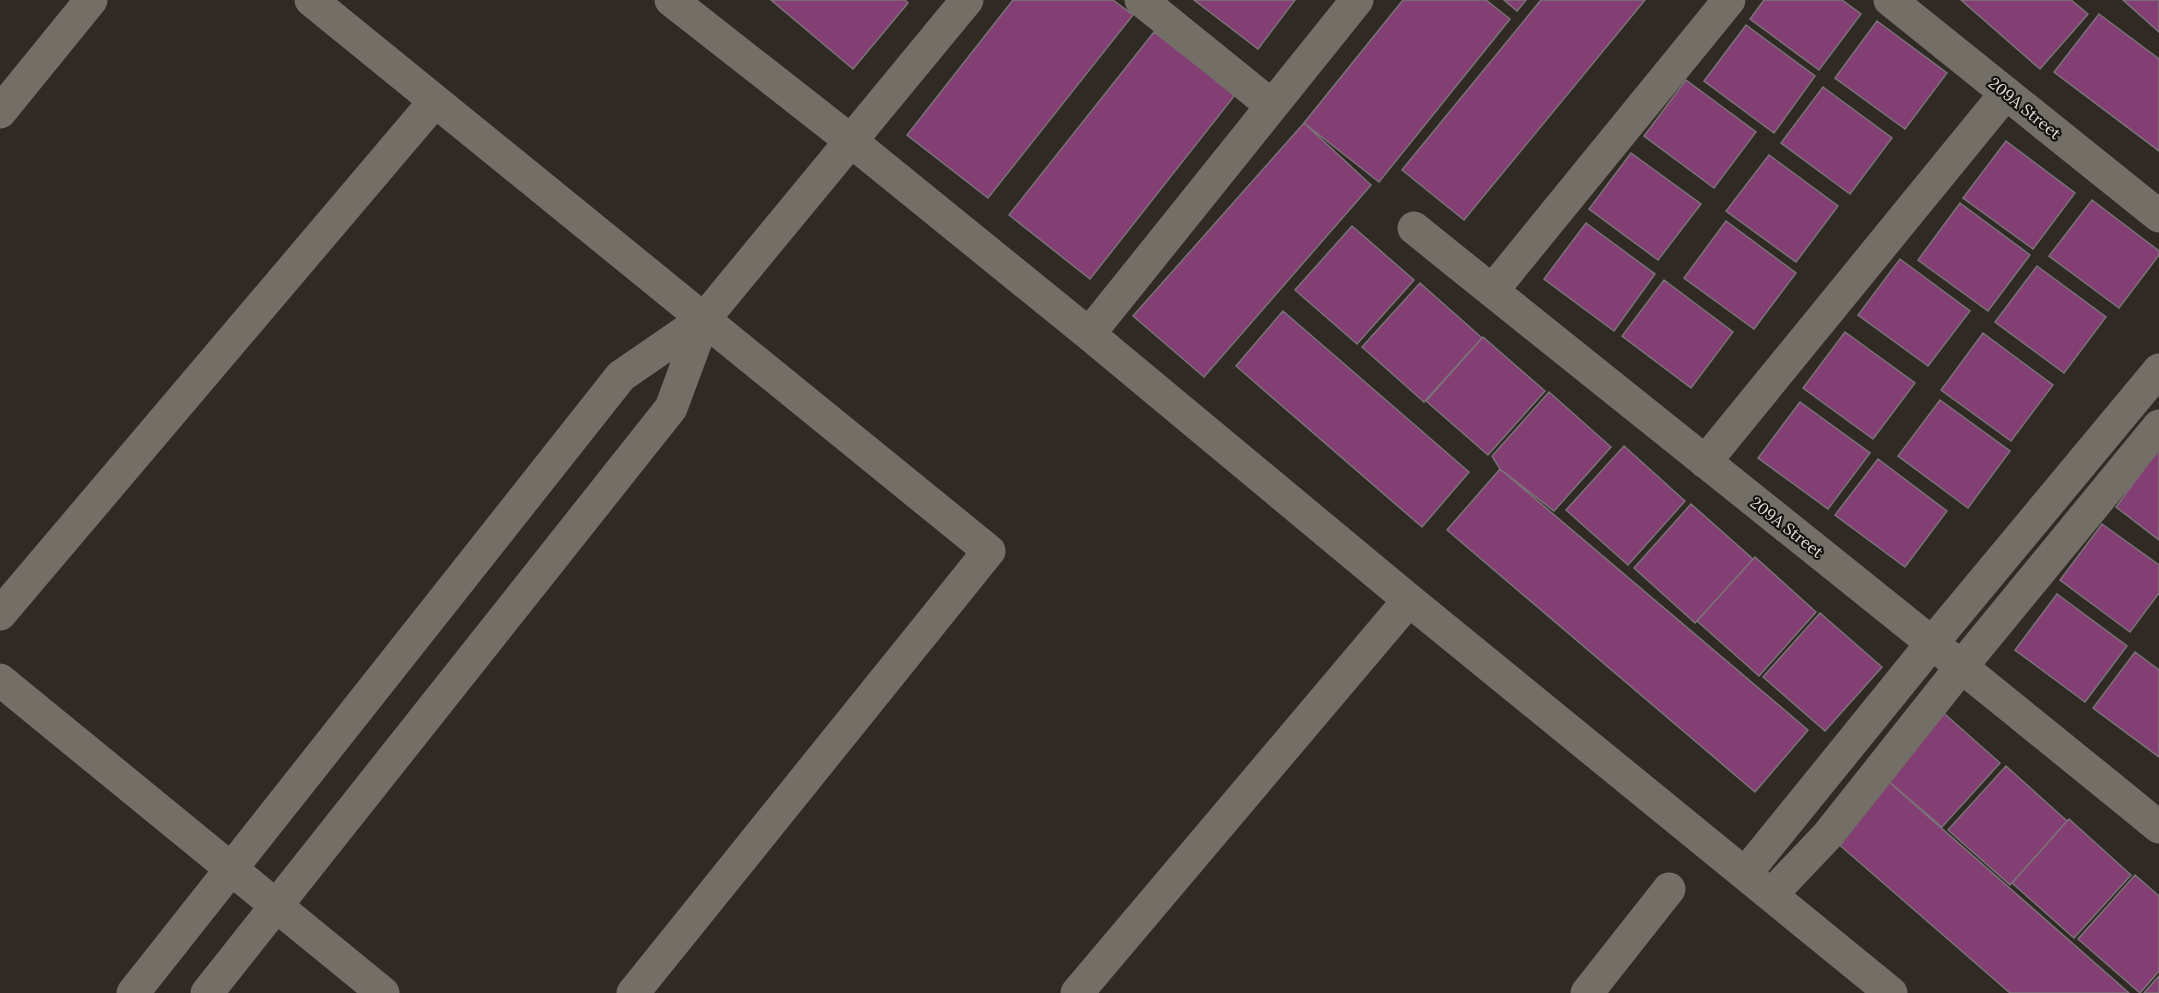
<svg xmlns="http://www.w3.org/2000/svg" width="2159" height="993" font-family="Lora,serif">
	<rect width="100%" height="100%" fill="#2f2a23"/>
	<!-- building -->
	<path fill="#833e73" stroke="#7b7379" stroke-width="1.5" d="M771,0h134l3,3 -55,66z
		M1013,0h100l20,15 -145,183 -81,-63z
		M1194,0h101l-37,49z
		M1403,0h83l24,19 -131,163 -75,-59z
		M1504,0h22l-9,11z
		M1541,0h104l-181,220 -62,-50z
		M1764,0h78l19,14 -42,56 -69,-51z
		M1961,0h110l17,14 -48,55z
		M2123,0h36v32z
		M2099,14l60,45v92l-105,-79z
		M1877,21l70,52 -42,56 -70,-51z
		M1746,25l69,51 -41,57 -70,-52z
		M1154,32l81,63 -145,184 -81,-64z
		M1686,80l70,52 -42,56 -70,-52z
		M1823,87l69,51 -42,56 -69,-51z
		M1304,123l67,62 -167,192 -71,-61z
		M2006,141l69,52 -42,56 -70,-51z
		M1631,153l70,51 -43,56 -69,-51z
		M1769,155l69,51 -42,56 -70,-51z
		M2092,200l67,51v4l-40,53 -70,-52z
		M1960,203l70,52 -42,56 -70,-51z
		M1726,221l70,52 -42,56 -70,-51z
		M1586,223l69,51 -41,57 -70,-52z
		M1352,226l62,54 -57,64 -62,-54z
		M1900,259l70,52 -42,55 -70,-51z
		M2037,266l69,51 -42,56 -69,-51z
		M1664,280l69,52 -42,56 -69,-52z
		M1420,283l62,55 -58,64 -62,-55z
		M1283,311l186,161 -47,55 -186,-161z
		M1845,332l70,51 -42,56 -70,-51z
		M1983,333l70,52 -42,56 -70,-51z
		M1483,337l62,54 -57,64 -62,-54z
		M1549,392l62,55 -57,64 -54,-42 -8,-13z
		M1940,400l70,51 -42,57 -70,-52z
		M1800,402l70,51 -42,56 -70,-51z
		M1624,446l61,55 -57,64 -62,-55z
		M2157,451l2,1v88l-43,-33z
		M1878,459l69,52 -42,56 -70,-52z
		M1500,469l308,261 -53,62 -308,-262z
		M1691,504l62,55 -58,64 -61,-55z
		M2102,524l57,41v28l-29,39 -70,-52z
		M1755,557l61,55 -57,64 -62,-55z
		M2057,594l70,52 -42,56 -70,-52z
		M1820,613l62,54 -57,64 -62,-54z
		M2135,652l24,18v87l-66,-49z
		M1938,708l62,55 -58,64 -61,-52z
		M2006,766l61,55 -57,64 -62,-55z
		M1881,775l248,218h-119l-182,-158z
		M2069,819l62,56 -57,63 -62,-55z
		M2135,875l24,21v75l-19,22 -62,-54z
		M2159,976v17h-15z"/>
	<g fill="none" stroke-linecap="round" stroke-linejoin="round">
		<!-- minor -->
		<path stroke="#736e66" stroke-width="33" d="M311,0l678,551 -356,442
			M671,0l180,141 238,193 320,266 482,393
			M1141,0l131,106
			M1890,0l269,216
			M0,112l91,-112
			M1414,228c248,200 498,397 745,599
			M1492,291l237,-291
			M1089,334l268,-334
			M1705,462l301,-369
			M0,614l435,-513
			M0,680l383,313
			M1745,874l188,-232 226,-272
			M1771,895l57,-60 134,-169 197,-240
			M133,993l488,-617 83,-57 263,-319
			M207,993l464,-585 33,-89
			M1077,993l332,-393
			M1587,993l82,-104"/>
	</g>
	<g text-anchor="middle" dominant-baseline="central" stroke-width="4.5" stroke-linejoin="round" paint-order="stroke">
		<!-- street labels -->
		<g font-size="16" fill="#e0ded9" stroke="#151310">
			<text transform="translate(2025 108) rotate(39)">209A Street</text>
			<text transform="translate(1787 527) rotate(38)">209A Street</text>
		</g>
	</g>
</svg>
